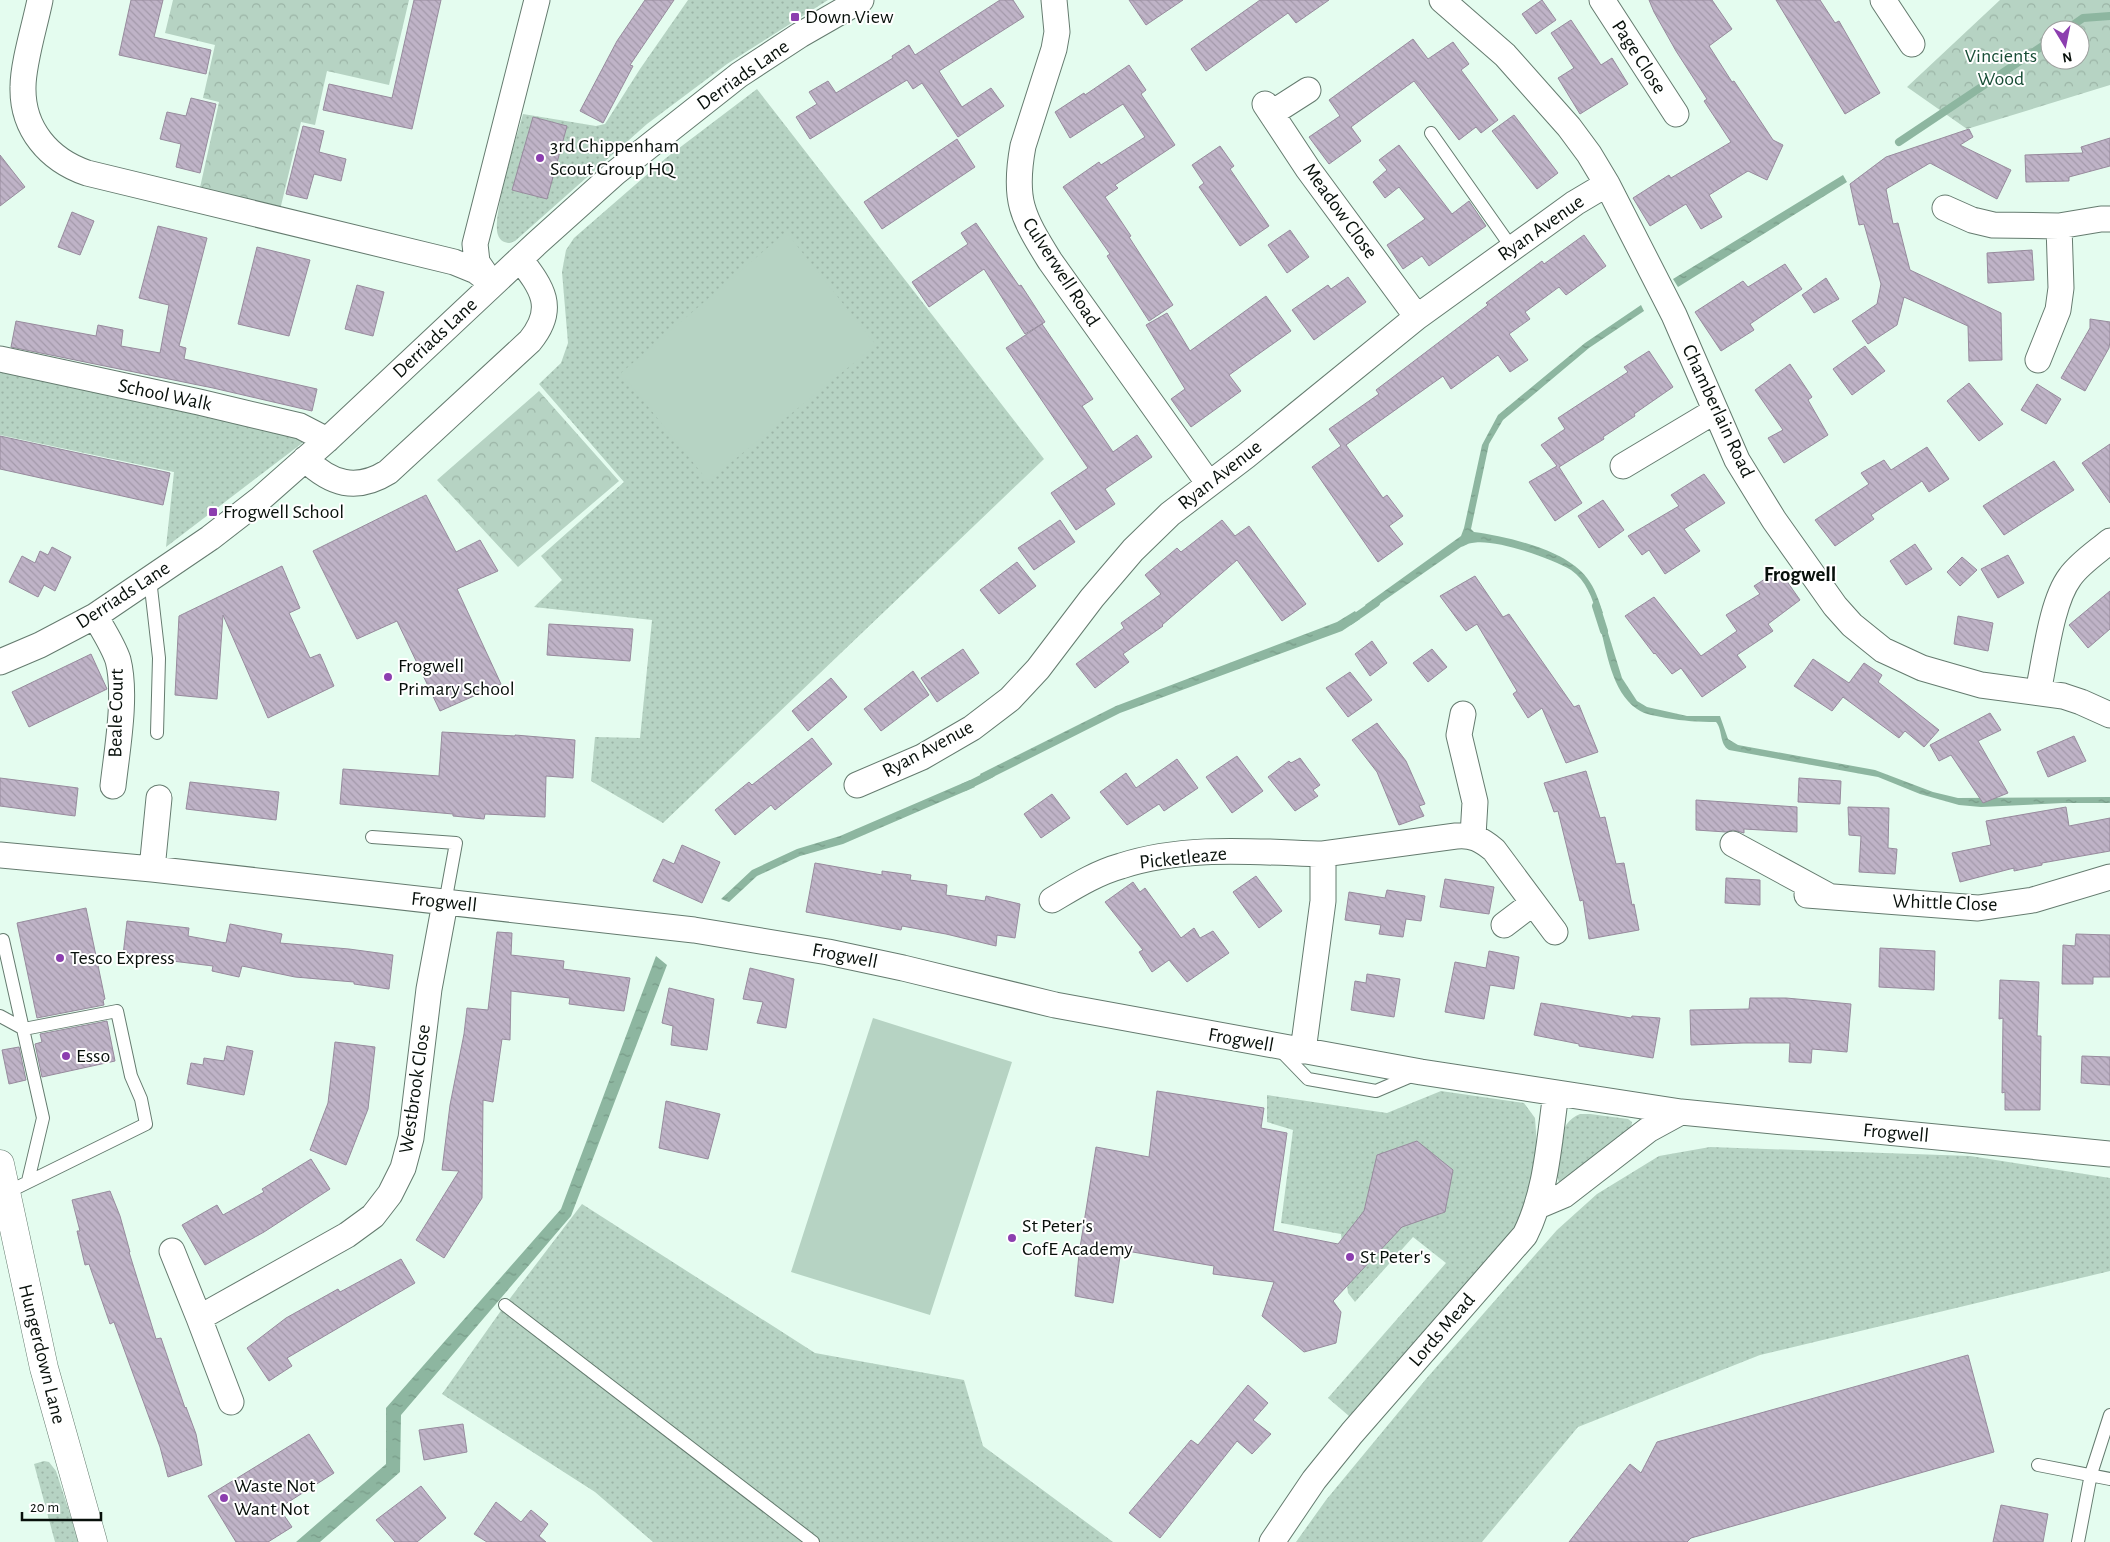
<svg xmlns="http://www.w3.org/2000/svg" width="2110" height="1542" font-family="'Alegreya Sans',sans-serif">
	<defs>
		<pattern id="grass-dots" width="8" height="8" patternUnits="userSpaceOnUse" patternTransform="scale(1.25)"><rect width="8" height="8" fill="#b6d3c3"/><path d="M2 2h.1M6 6h.1" fill="none" stroke="#9bb4a6" stroke-width="1.8" stroke-linecap="round"/></pattern>
		<pattern id="forest-crowns" width="20" height="18" patternUnits="userSpaceOnUse" patternTransform="scale(1.25)"><rect width="20" height="18" fill="#b6d3c3"/><path d="M2 6a3 3 0 1 1 6 0M12 15a3 3 0 1 1 6 0" fill="none" stroke="#9bb4a6"/></pattern>
		<pattern id="water-ripples" width="26" height="14" patternUnits="userSpaceOnUse" patternTransform="scale(1.25)"><rect width="26" height="14" fill="#8db6a0"/><path d="M2 4q2-2 4 0t4 0M15 11q2-2 4 0t4 0" fill="none" stroke="#789b88"/></pattern>
		<pattern id="building-back-hatch" width="6" height="6" patternUnits="userSpaceOnUse" patternTransform="scale(1.25)"><rect width="6" height="6" fill="#bfb3c7"/><path d="M-1 5l2 2M0 0l6 6M5-1l2 2" fill="none" stroke="#a399aa"/></pattern>
	</defs>
	<rect width="100%" height="100%" fill="#e4fcef"/>
	<!-- grass -->
	<path fill="url(#grass-dots)" d="M688,0h140l-101,64 -80,60 -132,117 -5,2c-5,0 -10,-2 -12,-8 -7,-17 19,-99 25,-121l73,12 9,-2 35,-55z
		M757,89l287,370 -381,364 -72,-42 4,-44 45,1 12,-118 -118,-13 28,-27 -21,-24 83,-74 -85,-98 22,-21 7,-20 -6,-71 4,-22 8,-12 92,-80z
		M0,352l319,71 -18,21 -135,103 8,-75 -174,-37z
		M1441,1091l83,12 11,15 2,28 -12,68 -14,23 -162,179 -21,-18 118,-135 -33,-26 -58,65 -7,-9 -7,-59 -60,-11 12,-93 -26,-8v-27l120,18z
		M1580,1114h10l38,5 4,3 -1,7 -70,53h-2l-2,-6c2,-21 -1,-53 23,-62z
		M1710,1147l260,9 140,22v93l-350,84 -182,72 -96,115h-186l30,-42 100,-121 131,-149 40,-36 62,-38z
		M582,1204l233,149 149,27 19,66 130,96h-460l-58,-50 -153,-98 63,-89z
		M44,1461l5,1 7,9 23,71h-24l-21,-78z"/>
	<!-- forest -->
	<path fill="url(#forest-crowns)" fill-rule="evenodd" d="M173,0h236l-20,85 -62,-14 -12,54 -14,-3 -21,88 -81,-18 20,-90 -16,-4 12,-53 -50,-12z
		M2000,0h110v85l-143,44 -60,-42zM2050,30h30v30h-30z
		M539,391l80,90 -101,86 -81,-87z"/>
	<!-- pitch -->
	<path fill="#b6d3c3" d="M786,232l90,113 -168,136 -87,-108z
		M873,1018l139,44 -82,253 -139,-43z"/>
	<!-- water -->
	<path fill="url(#water-ripples)" d="M1843,175l4,7 -169,105 -5,-8z
		M1641,305l3,6 -55,37 -86,72 -14,24 -18,85 3,3c34,5 91,17 113,46 8,10 12,23 16,35l-6,3c-4,-17 -11,-36 -26,-46 -19,-12 -78,-32 -99,-27 -4,0 -7,3 -11,4l-92,64 -4,-6 96,-69 3,-8 18,-83 16,-30 87,-72z
		M1355,611l5,8 -18,12 -222,82 -135,68 -5,-7 136,-68 221,-84z
		M1604,620l18,58 15,23 10,6 40,9h33l8,23 10,6 137,25 58,22 25,6 152,-1v6h-47l-82,4 -22,-2 -39,-11 -42,-17 -149,-27c-10,-6 -6,-20 -13,-28 -18,0 -32,-1 -50,-4 -9,-2 -21,-3 -29,-9 -26,-18 -30,-58 -38,-86z
		M970,780l5,7 -132,57 -43,12 -43,20 -28,26 -8,-3 31,-29 45,-21 43,-13z
		M656,956l11,9 -96,251 -170,199 -1,57 -80,70h-24l90,-78v-56l175,-199z"/>
	<g fill="none" stroke-linecap="round" stroke-linejoin="round">
		<!-- stream -->
		<path stroke="#8db6a0" stroke-width="8" d="M2066,30l17,-12 27,-2
			M1899,142l151,-101
			M1596,606l8,25
			M1350,621l26,-18
			M965,787l26,-13"/>
	</g>
	<!-- building -->
	<path fill="url(#building-back-hatch)" stroke="#978b9d" d="M131,0h32l-9,37 57,13 -5,24 -87,-19z
		M414,0h27l-29,129 -89,-19 6,-26 63,14z
		M645,0h29l-44,65 3,1 -30,57 -23,-12 37,-70z
		M1000,0h13l11,17 -85,54 23,36 29,-19 13,18 -46,31 -36,-54 -9,6 -6,-9 -97,59 -14,-22 21,-13 -8,-12 19,-11 8,12 57,-35 -1,-2 17,-11 6,10z
		M1129,0h54l-37,25z
		M1260,0h69l-33,23 -8,-10 -82,58 -15,-22z
		M1542,0l14,20 -20,14 -14,-20z
		M1649,0h63l20,29 -23,17 23,36 2,-1 39,59 10,5 -16,35 -19,-9 -39,24 13,22 -21,12 -15,-25 -36,22 -17,-28 36,-23 2,3 60,-36 -27,-41 3,-2 -31,-48 -22,-39z
		M1776,0h44l15,23 4,-2 41,72 -35,21z
		M1571,20l30,45 11,-7 16,26 -48,30 -22,-36 16,-10 -23,-35z
		M1413,39l15,20 25,-17 16,22 -8,6 37,50 -17,13 -5,-6 -17,13 -45,-59 -63,46 10,14 -32,23 -20,-27 31,-21 -11,-16z
		M1129,65l17,25 -5,4 34,51 -60,40 3,3 -13,9 26,39 -2,1 44,68 -24,16 -42,-65 3,-2 -47,-67 36,-25 2,3 44,-28 -22,-33 -53,34 -15,-26 29,-19 1,2z
		M191,98l25,6 -16,69 -24,-6 5,-23 -21,-5 7,-27 19,4z
		M1514,115l44,58 -21,16 -45,-58z
		M533,117l34,9 -20,73 -35,-9z
		M303,126l21,5 -5,21 27,7 -5,22 -27,-7 -7,25 -21,-5z
		M1969,129l4,8 -13,8 51,25 -14,29 -67,-36 -44,26 7,35 5,-1 12,47 91,43 1,47 -33,1 -1,-35 -64,-29 -7,28 -29,19 -16,-23 25,-17 4,-20 -17,-60 -5,1 -9,-41 36,-27z
		M2110,138v28l-41,11v4l-43,1 -1,-27 58,-2 -2,-6z
		M957,139l18,28 -93,62 -18,-27z
		M1399,145l53,69 17,-13 17,25 -57,40 -7,-10 -19,13 -16,-24 38,-26 -26,-32 -14,11 -12,-16 14,-12 -8,-10z
		M1220,146l14,20 -4,3 39,57 -29,20 -41,-59 5,-4 -12,-18z
		M0,155l25,32 -25,19z
		M72,212l22,9 -14,34 -22,-8z
		M976,223l43,63 2,-1 24,37 -20,12 -41,-65 -55,38 -17,-25 56,-38 -7,-11z
		M158,226l49,12 -28,108 7,2 -2,11 133,30 -5,22 -99,-23 -202,-41 5,-26 80,15 2,-11 25,5 -2,16 39,7 9,-48 -30,-7z
		M1290,230l19,27 -22,16 -19,-28z
		M1584,235l22,31 -40,29 -7,-8 -34,25 5,7 -21,15 19,26 -18,12 -12,-17 -47,34 -8,-13 -97,69 37,53 4,-3 16,21 -14,10 14,18 -25,18 -66,-95 29,-21 -12,-17 50,-35 -3,-4 112,-85 -2,-2 56,-42 2,3z
		M257,247l53,13 -21,76 -51,-12z
		M2032,250l2,30 -46,3 -1,-30z
		M1785,264l17,25 -52,35 4,6 -33,21 -26,-39 48,-31 5,6z
		M1348,277l18,25 -52,38 -22,-30 36,-25 3,4z
		M1826,278l13,21 -25,14 -12,-18z
		M357,285l27,7 -11,44 -28,-7z
		M1266,296l25,35 -62,44 12,16 -50,36 -20,-28 14,-10 -39,-64 21,-12 23,38z
		M2090,319l20,3v19l-1,7 -24,43 -24,-13 29,-50z
		M1042,324l51,75 -11,7 31,46 24,-17 15,22 -47,32 10,15 -39,26 -25,-37 37,-25 -82,-120z
		M1865,346l20,25 -33,24 -19,-26z
		M1649,351l24,36 -39,27 1,2 -32,21 1,2 -45,28 23,36 -27,18 -26,-39 28,-16 -16,-21 24,-16 -7,-11 70,-46 -4,-5z
		M1790,364l22,33 -4,3 20,35 -44,28 -16,-25 15,-8 -28,-40z
		M1969,383l34,41 -24,17 -32,-40z
		M2037,384l24,15 -15,25 -25,-14z
		M0,436l170,37 -7,32 -163,-36z
		M2110,444v59l-28,-40z
		M1927,447l22,32 -20,13 -7,-11 -51,34 3,4 -39,27 -20,-26 54,-36 -8,-11 23,-13 7,10z
		M2054,461l20,29 -70,45 -21,-29z
		M1704,474l21,29 -41,26 16,22 -35,23 -16,-24 -7,5 -14,-19 51,-30 -8,-11z
		M426,495l30,57 24,-12 18,31 -41,18 44,95 -61,27 -43,-90 -40,18 -44,-88z
		M1603,500l21,30 -25,18 -21,-32z
		M1060,520l15,22 -41,28 -16,-22z
		M1222,520l13,16 14,-10 57,78 -24,17 -45,-61 -75,65 1,1 -40,28 6,8 -34,26 -19,-24 48,-36 -3,-5 40,-29 -16,-19 32,-27 4,4z
		M1915,544l17,25 -26,16 -16,-24z
		M52,547l19,10 -16,34 -11,-6 -6,12 -29,-15 13,-26 13,7 5,-12 8,4z
		M2008,555l16,28 -26,15 -17,-29z
		M1962,557l15,13 -17,16 -13,-14z
		M1017,562l19,24 -37,28 -19,-24z
		M282,566l18,42 -11,5 21,45 10,-4 14,32 -66,32 -45,-103 -6,84 -42,-4 4,-79z
		M1779,570l21,30 -32,24 5,7 -36,24 9,12 -44,30 -21,-29 -9,6 -17,-21 -1,1 -29,-38 29,-19 47,59 36,-25 -11,-16 34,-21 -6,-8z
		M1475,576l28,41 6,-3 65,93 5,-2 19,47 -32,11 -24,-55 -14,10 -15,-24 4,-3 -40,-67 -11,7 -26,-35z
		M2110,591v38l-22,19 -19,-23z
		M1958,616l35,7 -5,28 -34,-7z
		M549,624l84,5 -3,32 -83,-6z
		M1372,641l15,22 -17,13 -15,-22z
		M963,649l16,24 -42,29 -16,-24z
		M1432,649l15,18 -19,15 -15,-19z
		M91,654l16,35 -78,38 -17,-35z
		M1813,659l36,24 15,-20 18,12 -4,7 61,48 -15,17 -19,-16 -6,7 -56,-41 -11,14 -38,-25z
		M913,671l16,24 -48,36 -17,-22z
		M1350,672l22,28 -24,17 -22,-29z
		M831,678l16,19 -39,34 -16,-20z
		M1990,713l11,17 -23,11 30,52 -25,10 -32,-48 -12,6 -9,-16z
		M1377,723l29,38 19,43 -6,2 5,10 -25,9 -22,-53 -25,-32z
		M442,732l73,4v-1l60,5 -2,38 -27,-2 -1,41 -60,-3 -1,5 -31,-3v-2l-113,-10 3,-35 96,7z
		M2074,736l12,25 -38,16 -11,-25z
		M812,738l20,26 -57,46 -4,-5 -36,30 -20,-25 34,-28 3,3z
		M1237,756l26,35 -31,22 -26,-36z
		M1300,758l20,27 -7,5 5,6 -23,15 -27,-34 21,-16 2,2z
		M1177,759l21,29 -34,23 -5,-7 -32,21 -27,-33 26,-19 10,15z
		M1586,771l14,47 5,-1 11,47 8,-1 8,42 2,-1 5,26 -50,9 -6,-39 -3,1 -22,-90 -4,1 -10,-29z
		M0,778l78,10 -3,28 -75,-10z
		M1799,778l42,3 -1,23 -42,-2z
		M190,782l89,10 -3,28 -90,-11z
		M1052,794l18,24 -29,20 -17,-24z
		M1696,800l101,7v25l-53,-3v4l-11,-3 -7,2 -30,-2z
		M1848,807l41,1 -1,40 9,1 -2,25 -36,-2 2,-36 -12,-1z
		M2066,807l3,19 41,-8v33l-68,12v2l-28,6v-3l-54,14 -8,-29 39,-8 -5,-24z
		M682,845l38,17 -18,41 -49,-22 10,-22 11,5z
		M815,863l67,12v-4l29,4 -1,5 37,5 -1,10 39,6 1,-5 34,8 -5,34 -18,-3 -1,11 -50,-12 -44,-8 -1,4 -95,-18z
		M1256,876l26,35 -23,17 -26,-36z
		M1726,878l34,2v25l-35,-2z
		M1445,879l49,8 -5,27 -49,-7z
		M1133,882l7,10 5,-4 36,50 13,-10 6,10 13,-7 16,22 -42,29 -18,-22 -17,12 -13,-20 4,-2 -38,-48z
		M1387,890l38,6 -4,25 -15,-2 -3,18 -24,-3 2,-9 -36,-5 4,-28 36,6z
		M86,908l19,91 -2,1 1,5 -67,13 -20,-95z
		M127,921l62,7 -1,8 38,7 4,-19 52,10 -2,9 69,6 44,6 -4,34 -35,-5v-2l-59,-5 -53,-11 -3,11 -27,-6 1,-5 -90,-11z
		M497,932l15,1 -1,22 53,6 -1,8 67,9 -6,33 -55,-7 1,-6 -59,-7 -1,49 -8,-1 -9,63 -10,-2 -1,98 -38,60 -28,-18 43,-69 -17,-1 8,-65 14,-71 3,-26 21,2z
		M2076,934l34,1v42h-17v7h-31l1,-39 12,1z
		M1880,948l55,3 -1,39 -55,-3z
		M1489,951l30,6 -5,32 -24,-4 -6,34 -39,-7 10,-50 31,6z
		M750,968l44,11 -8,49 -29,-5 6,-21 -20,-3z
		M1367,974l33,5 -6,38 -43,-7 4,-29 11,2z
		M2000,980l39,2 -2,54h4l-1,74h-35v-18l-3,1 1,-75 -4,1z
		M669,988l45,11 -7,51 -36,-5 2,-19 -11,-3z
		M1750,998h36l65,6 -4,48 -35,-3 -1,14 -22,-1 1,-19h-47l-52,2 -1,-35 59,-1z
		M1541,1003l90,15 1,-2 28,2 -7,40 -74,-12v-2l-45,-9z
		M107,1021l8,40 -73,16 -7,-33 7,-2 -2,-8z
		M335,1042l40,5 -7,62 -22,56 -36,-15 18,-47z
		M227,1046l26,5 -9,44 -57,-11 4,-21 12,2 1,-7 20,3z
		M19,1047l7,33 -17,4 -7,-34z
		M2082,1056l28,1v28l-29,-2z
		M1157,1091l107,17 -3,20 26,5 -14,98 65,13 26,-33 13,-56 40,-14 36,29 -8,42 -43,15 -69,74 8,11 -5,31 -32,9 -42,-36 12,-34 -61,-8 1,-8 -93,-16 -8,53 -38,-7 4,-42 17,-107 53,10z
		M666,1101l54,13 -12,45 -49,-11z
		M311,1159l19,30 -66,43 -59,33 -23,-40 35,-20 6,10 41,-23 -2,-3z
		M110,1191l10,25 10,36h-1l27,87 5,-1 24,70 1,-1 10,27 6,31 -34,12 -8,-30 -46,-125 -4,2 -21,-60 -4,1 -8,-34h3l-8,-31z
		M401,1259l14,24 -128,75 5,8 -23,15 -22,-33 39,-30 52,-29 2,3z
		M1968,1355l26,97 -303,86 -4,4h-118l61,-78 11,9 16,-31z
		M1248,1385l20,18 -15,17 18,14 -19,20 -15,-13 -77,97 -31,-25 62,-73 7,5z
		M463,1424l4,28 -43,8 -5,-30z
		M309,1434l25,39 -55,35 13,19 -24,15h-32l-28,-46z
		M421,1486l25,32 -29,24h-22l-19,-22z
		M496,1502l25,20 10,-12 17,14 -9,12 7,6h-59l-13,-8z
		M2001,1505l47,9 -5,28h-50z"/>
	<g fill="none" stroke-linecap="round" stroke-linejoin="round">
		<defs>
			<path id="lane" d="M1431,133l81,115
				M150,579l9,79 -2,75
				M372,837l84,6 -11,60
				M3,940l40,178 -15,63
				M0,1016l24,13 93,-18 14,65 10,23 5,25 -140,69
				M1279,1049l29,30 68,12 40,-17
				M505,1305l308,237
				M2038,1465l72,14
				M2078,1542l13,-68 19,-59"/>
			<path id="street" d="M40,0c-5,25 -17,63 -17,87 -1,42 26,73 64,86l367,89 22,9 17,13
				M1054,0l3,32 -3,17 -31,97c-10,54 -1,70 27,115l159,223
				M1442,0l63,55 64,72 20,27 18,30 67,131 63,145 37,60 61,86 17,19 31,25 39,18 59,17 82,11 18,6 29,13
				M1602,0l74,114
				M1883,0l29,44
				M1265,104l43,65 109,148
				M1272,113l36,-23
				M1945,208l27,12 21,5 66,1 42,-7h9
				M490,281l-13,-19 -2,-18 62,-244
				M0,359l199,43 101,24 27,14
				M2038,360l20,-50 3,-22 -2,-62
				M305,459c26,25 51,33 83,13l142,-131c27,-33 12,-53 -10,-82
				M1623,466l92,-55
				M95,616c8,14 18,29 23,44 9,35 -1,90 -5,126
				M0,662l40,-17 55,-29 115,-78 49,-38 68,-60 210,-197 78,-70 124,-98 61,-40 61,-35
				M2038,692c7,-31 13,-90 32,-115 10,-14 27,-25 40,-36
				M1463,714l-4,21 16,67 -2,34
				M857,785l65,-28 50,-29 38,-29 28,-30 54,-71 41,-48 37,-36 76,-58 171,-139 158,-114 32,-19
				M1733,844l94,51
				M1323,854l133,-18c16,-2 26,4 38,14l61,82
				M0,855l152,14 542,61 134,22 75,16 152,37 366,67 260,40 429,42
				M152,869l7,-71
				M1807,895l171,13 55,-8 77,-23
				M1052,900c22,-13 44,-27 69,-34 65,-21 135,-14 202,-12v47l-20,150
				M1504,925l29,-22
				M1538,1206l26,-11 84,-65 33,-18
				M172,1251l27,67
				M231,1402l-32,-84 148,-83 26,-19 17,-22 13,-26 8,-30 18,-149 16,-86
				M1272,1542l42,-62 38,-47 173,-198c22,-44 24,-94 31,-142"/>
			<path id="secondary" d="M0,1164l44,204 49,174"/>
		</defs>
		<!-- lane casing -->
		<use href="#lane" stroke="#657b6f" stroke-width="14"/>
		<!-- street casing -->
		<use href="#street" stroke="#657b6f" stroke-width="27"/>
		<!-- secondary casing -->
		<use href="#secondary" stroke="#657b6f" stroke-width="29"/>
		<!-- lane -->
		<use href="#lane" stroke="#fff" stroke-width="12"/>
		<!-- street -->
		<use href="#street" stroke="#fff" stroke-width="25"/>
		<!-- secondary -->
		<use href="#secondary" stroke="#fff" stroke-width="28"/>
	</g>
	<!-- markers -->
	<g fill="#8c3eaf" stroke="#fff" stroke-width="2">
		<rect x="790" y="12" width="10" height="10" rx="2.5"/>
		<circle cx="540" cy="158" r="5"/>
		<rect x="208" y="507" width="10" height="10" rx="2.5"/>
		<circle cx="388" cy="677" r="5"/>
		<circle cx="60" cy="958" r="5"/>
		<circle cx="66" cy="1056" r="5"/>
		<circle cx="1012" cy="1238" r="5"/>
		<circle cx="1350" cy="1257" r="5"/>
		<circle cx="224" cy="1498" r="5"/>
	</g>
	<g text-anchor="middle" dominant-baseline="central" stroke-width="4" stroke-linejoin="round" paint-order="stroke">
		<!-- poi labels -->
		<g font-size="20" fill="#08100b" stroke="#fff" text-anchor="start">
			<text x="805" y="17">Down View</text>
			<text x="550" y="146">3rd Chippenham<tspan x="550" dy="23">Scout Group HQ</tspan></text>
			<text x="223" y="512">Frogwell School</text>
			<text x="398" y="666">Frogwell<tspan x="398" dy="23">Primary School</tspan></text>
			<text x="70" y="958">Tesco Express</text>
			<text x="76" y="1056">Esso</text>
			<text x="1022" y="1226">St Peter's<tspan x="1022" dy="23">CofE Academy</tspan></text>
			<text x="1360" y="1257">St Peter's</text>
			<text x="234" y="1486">Waste Not<tspan x="234" dy="23">Want Not</tspan></text>
		</g>
		<!-- park labels -->
		<g font-size="20" fill="#184d36" stroke="#fff">
			<text x="2001" y="56">Vincients<tspan x="2001" dy="23">Wood</tspan></text>
		</g>
		<!-- street labels -->
		<g font-size="20" fill="#08100b" stroke="#fff">
			<text transform="translate(1639 57) rotate(57)">Page Close</text>
			<text transform="translate(743 75) rotate(-35)">Derriads Lane</text>
			<text transform="translate(1340 211) rotate(54)">Meadow Close</text>
			<text transform="translate(1541 228) rotate(-35)">Ryan Avenue</text>
			<text transform="translate(1061 272) rotate(57)">Culverwell Road</text>
			<text transform="translate(435 338) rotate(-43)">Derriads Lane</text>
			<text transform="translate(165 395) rotate(12)">School Walk</text>
			<text transform="translate(1718 411) rotate(65)">Chamberlain Road</text>
			<text transform="translate(1220 475) rotate(-38)">Ryan Avenue</text>
			<text transform="translate(123 595) rotate(-33)">Derriads Lane</text>
			<text transform="translate(116 713) rotate(-89)">Beale Court</text>
			<text transform="translate(928 749) rotate(-28)">Ryan Avenue</text>
			<text transform="translate(1183 858) rotate(-6)">Picketleaze</text>
			<text transform="translate(444 902) rotate(6)">Frogwell</text>
			<text transform="translate(1945 903) rotate(2)">Whittle Close</text>
			<text transform="translate(845 956) rotate(11)">Frogwell</text>
			<text transform="translate(1241 1040) rotate(10)">Frogwell</text>
			<text transform="translate(415 1089) rotate(-82)">Westbrook Close</text>
			<text transform="translate(1896 1133) rotate(5)">Frogwell</text>
			<text transform="translate(1442 1330) rotate(-49)">Lords Mead</text>
			<text transform="translate(42 1354) rotate(76)">Hungerdown Lane</text>
		</g>
		<!-- neighbourhood labels -->
		<g font-size="21" font-weight="bold" fill="#08100b" stroke="#fff">
			<text x="1800" y="574">Frogwell</text>
		</g>
	</g>
	<!-- north arrow -->
	<g transform="translate(2065 45) rotate(170)"><circle r="24" fill="#ffffff" stroke="#9c9f9d"/>
	<path d="M0-4L9 19L0 12L-9 19Z" fill="#8c3eaf"/>
	<text y="-8" font-size="14" font-weight="bold" text-anchor="middle" fill="#08100b">N</text>
	</g>
	<!-- scale -->
	<path d="M22 1512v8h79v-8" fill="none" stroke="#08100b" stroke-width="2.5"/>
	<text x="30" y="1512" font-size="15" fill="#08100b" stroke="#ffffff" stroke-width="4" paint-order="stroke">20 m</text>
</svg>
